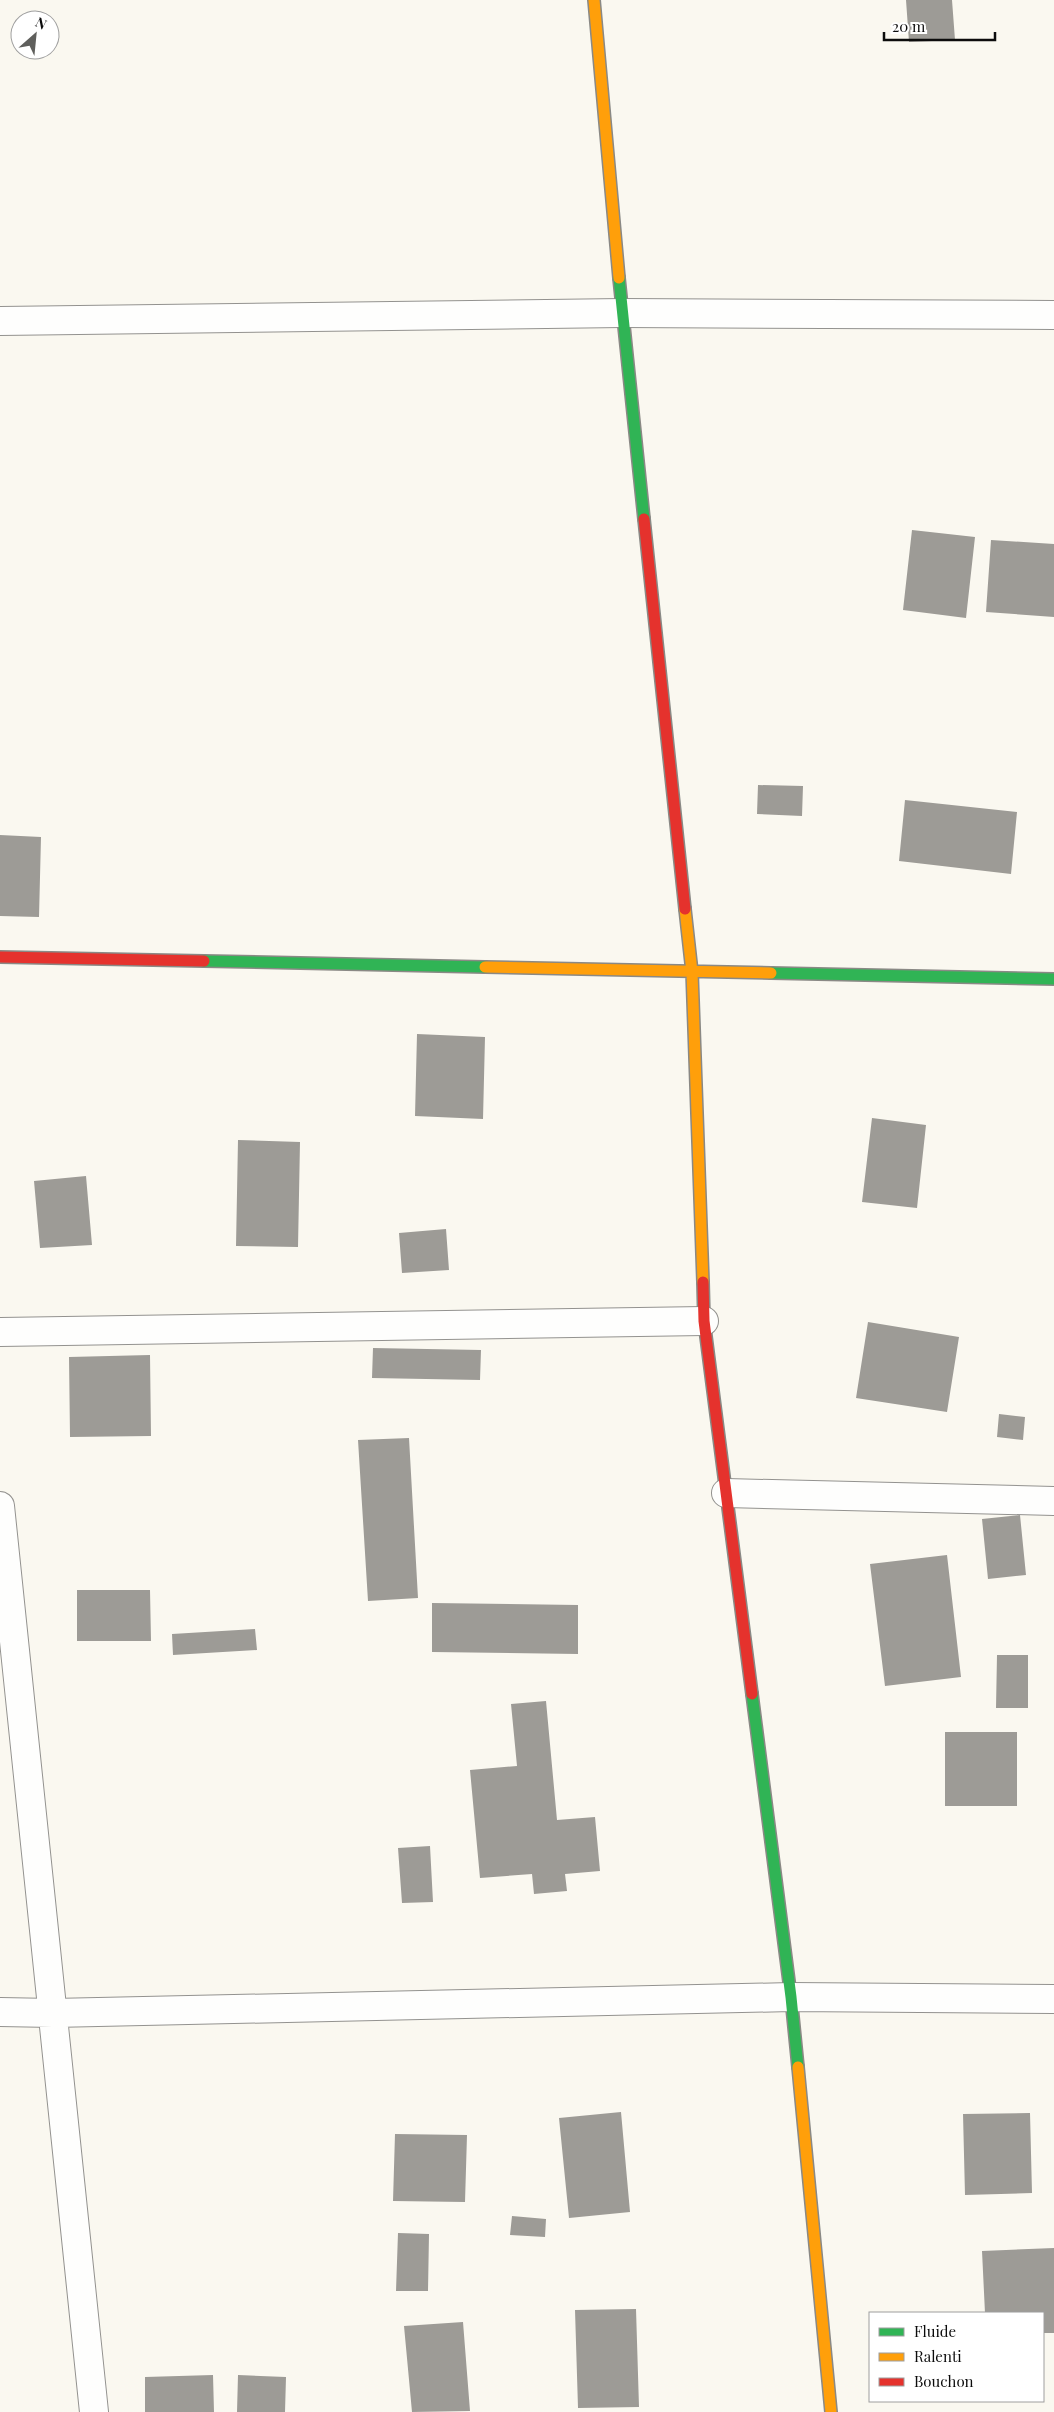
<svg xmlns="http://www.w3.org/2000/svg" width="1054" height="2412" font-family="'Playfair Display',serif">
	<rect width="100%" height="100%" fill="#faf8f0"/>
	<!-- building -->
	<path fill="#9d9b96" d="M906,0h46l3,40 -46,2z
		M912,530l63,7 -9,81 -63,-8z
		M991,540l63,4v73l-68,-5z
		M758,785l45,1 -1,30 -45,-2z
		M905,800l112,12 -6,62 -112,-13z
		M0,835l41,2 -2,80 -39,-1z
		M417,1034l68,3 -2,82 -68,-3z
		M872,1118l54,7 -9,83 -55,-6z
		M238,1140l62,2 -2,105 -62,-1z
		M86,1176l6,69 -52,3 -6,-67z
		M446,1229l3,41 -47,3 -3,-40z
		M868,1322l91,15 -12,75 -91,-14z
		M373,1348l108,2 -1,30 -108,-2z
		M150,1355l1,81 -81,1 -1,-80z
		M999,1414l26,3 -2,23 -26,-3z
		M409,1438l9,160 -50,3 -10,-161z
		M1020,1515l6,60 -38,4 -6,-60z
		M947,1555l14,122 -76,9 -15,-122z
		M77,1590h73l1,51h-74z
		M432,1603l146,2v49l-146,-2z
		M255,1629l2,21 -84,5 -1,-21z
		M997,1655h31v53h-32z
		M546,1701l11,119 38,-3 5,54 -35,3 2,17 -33,3 -2,-20 -52,4 -10,-108 47,-4 -6,-62z
		M945,1732h72v74h-72z
		M430,1846l3,56 -31,1 -4,-55z
		M621,2112l9,100 -61,6 -10,-100z
		M1030,2113l2,80 -67,2 -2,-81z
		M395,2134l72,1 -2,67 -72,-1z
		M512,2216l34,3 -1,18 -35,-2z
		M398,2233l31,1 -1,57h-32z
		M1054,2248v85h-11v-20h-58l-3,-62z
		M636,2309l3,98 -61,1 -3,-98z
		M463,2322l7,89 -58,1 -8,-86z
		M213,2375l1,37h-69v-35z
		M238,2375l48,2 -1,35h-48z"/>
	<g fill="none" stroke-linecap="round" stroke-linejoin="round">
		<defs>
			<path id="street" d="M0,321l622,-8 432,2
				M0,1332l704,-11
				M726,1493l328,8
				M0,1506l94,906
				M0,2012l53,1 738,-16 263,2"/>
			<path id="fast" d="M619,278l25,241
				M204,961l281,6
				M771,973l283,6
				M752,1694l39,303 7,70"/>
			<path id="slow" d="M594,0l25,278
				M685,909l7,63 11,310
				M485,967l286,6
				M798,2067l33,345"/>
			<path id="jam" d="M644,519l41,390
				M0,957l204,4
				M703,1282l1,39 48,373"/>
		</defs>
		<!-- street casing -->
		<use href="#street" stroke="#93928f" stroke-width="30"/>
		<!-- fast casing -->
		<use href="#fast" stroke="#8a8985" stroke-width="14"/>
		<!-- slow casing -->
		<use href="#slow" stroke="#8a8985" stroke-width="14"/>
		<!-- jam casing -->
		<use href="#jam" stroke="#8a8985" stroke-width="14"/>
		<!-- street -->
		<use href="#street" stroke="#fefefd" stroke-width="28"/>
		<!-- fast -->
		<use href="#fast" stroke="#30b455" stroke-width="11"/>
		<!-- slow -->
		<use href="#slow" stroke="#ff9f0a" stroke-width="11"/>
		<!-- jam -->
		<use href="#jam" stroke="#e5322d" stroke-width="11"/>
	</g>
	<!-- legend -->
	<rect x="869" y="2312" width="175" height="90" fill="#ffffff" stroke="#9e9e9e"/>
	<rect x="879" y="2328" width="25" height="8" fill="#30b455" stroke="#9e9e9e"/>
	<text x="914" y="2337" font-size="15" fill="#0c0c0c">Fluide</text>
	<rect x="879" y="2353" width="25" height="8" fill="#ff9f0a" stroke="#9e9e9e"/>
	<text x="914" y="2362" font-size="15" fill="#0c0c0c">Ralenti</text>
	<rect x="879" y="2378" width="25" height="8" fill="#e5322d" stroke="#9e9e9e"/>
	<text x="914" y="2387" font-size="15" fill="#0c0c0c">Bouchon</text>
	<!-- north arrow -->
	<g transform="translate(35 35) rotate(27)"><circle r="24" fill="#ffffff" stroke="#9e9e9e"/>
	<path d="M0-4L9 19L0 12L-9 19Z" fill="#5f5f5c"/>
	<text y="-8" font-size="14" font-weight="bold" text-anchor="middle" fill="#0c0c0c">N</text>
	</g>
	<!-- scale -->
	<path d="M884 32v8h111v-8" fill="none" stroke="#0c0c0c" stroke-width="2.5"/>
	<text x="892" y="32" font-size="15" fill="#0c0c0c" stroke="#ffffff" stroke-width="4" paint-order="stroke">20 m</text>
</svg>
